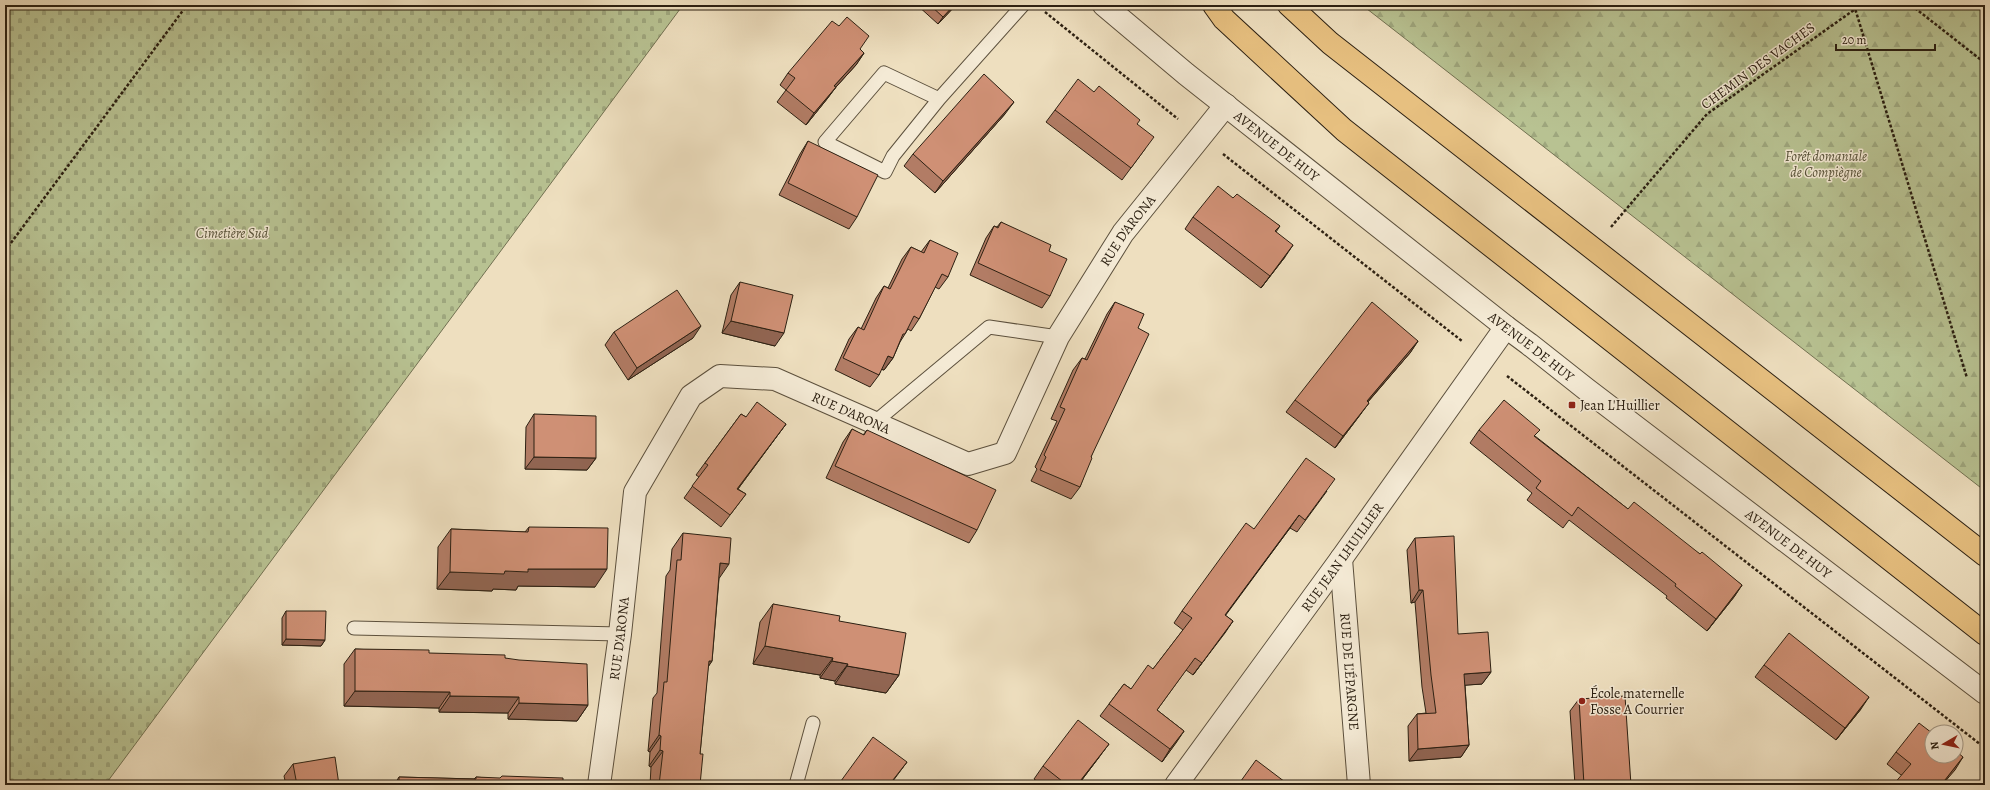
<svg xmlns="http://www.w3.org/2000/svg" width="1990" height="790" font-family="Alegreya,serif">
	<defs>
		<pattern id="forest-firs" width="22" height="20" patternUnits="userSpaceOnUse"><rect width="22" height="20" fill="#b8c292"/><path d="M5 1l3.5 6h-7zM16 11l3.5 6h-7z" fill="#9ea67d"/></pattern>
		<pattern id="cemetery-stones" width="16" height="16" patternUnits="userSpaceOnUse"><rect width="16" height="16" fill="#b8c292"/><path d="M2 7V4a2 2 0 0 1 4 0v3zM10 15v-3a2 2 0 0 1 4 0v3z" fill="#9ea67d"/></pattern>
	</defs>
	<rect width="100%" height="100%" fill="#eedfbf"/>
	<filter id="stains"><feTurbulence type="fractalNoise" baseFrequency=".005" numOctaves="4"/><feColorMatrix values="0 0 0 0 .2 0 0 0 0 .09 0 0 0 0 .02 0 0 0 .5 -.17"/></filter>
	<radialGradient id="worn" r=".72"><stop offset=".6" stop-color="#630" stop-opacity="0"/><stop offset="1" stop-color="#630" stop-opacity=".3"/></radialGradient>
	<!-- forest -->
	<path fill="url(#forest-firs)" stroke="#727152" d="M1362,5h623v486z"/>
	<!-- cemetery -->
	<path fill="url(#cemetery-stones)" stroke="#727152" d="M5,5h678l-578,780h-100z"/>
	<g fill="none" stroke-linecap="round" stroke-linejoin="round">
		<defs>
			<path id="lane" d="M939,99l-55,-26 -59,69 60,30 8,-16 46,-57 84,-94
				M875,422l114,-95 69,10
				M354,628l266,6
				M796,785l17,-62"/>
			<g id="street">
				<path id="s1" d="M1104,5l82,69 320,253 23,17 57,45 399,304"/>
				<path id="s2" d="M1341,559l18,226"/>
				<path id="s3" d="M599,785l21,-151 15,-142 56,-96 29,-20 55,3 193,85 37,-11 53,-116 65,-104 103,-128"/>
				<path id="s4" d="M1176,785l165,-226 165,-232"/>
			</g>
			<path id="primary" d="M1214,5l10,14 120,111 641,504
				M1289,5l41,38 655,512"/>
		</defs>
		<!-- lane casing -->
		<use href="#lane" stroke="#5c503d" stroke-width="15"/>
		<!-- street casing -->
		<use href="#street" stroke="#5c503d" stroke-width="24"/>
		<!-- primary casing -->
		<use href="#primary" stroke="#2c2012" stroke-width="24"/>
		<!-- path -->
		<path stroke="#2c2012" stroke-width="2.5" stroke-dasharray="3 2" stroke-linecap="butt" d="M1854,5l113,373
			M1911,5l74,58
			M1045,12l133,107
			M1223,154l239,187
			M1611,227l96,-113 154,-109
			M5,251l182,-246
			M1507,376l478,372"/>
		<!-- lane -->
		<use href="#lane" stroke="#f4ead5" stroke-width="13"/>
		<!-- street -->
		<use href="#street" stroke="#f4ead5" stroke-width="22"/>
		<!-- primary -->
		<use href="#primary" stroke="#e7c080" stroke-width="22"/>
	</g>
	<!-- wall -->
	<path fill="#b27c65" stroke="#2c2012" d="M917,5h39l-18,19z
		M860,49l4,4 -8,12 -20,22 -9,12 -21,26 -29,-23 9,-12 -6,-5 8,-12z
		M1094,92l43,32 8,25 -23,31 -76,-58 9,-12z
		M1005,114l-70,79 -31,-27 9,-12z
		M808,141l49,76 -8,12 -70,-34 21,-41z
		M1233,198l47,28 -4,6 9,25 -24,31 -76,-59 8,-12z
		M1001,222l48,29 1,45 -8,12 -72,-33 16,-37 8,-12 3,1z
		M930,240l18,37 -9,12 -4,-2 -16,32 -8,12 -3,-2 -3,5 -5,8 -7,16 -9,12 -3,-1 -2,6 -9,12 -35,-17 14,-31 9,-12 3,2 15,-31 8,-12 4,2 14,-29 9,-12 10,5z
		M740,282l35,64 -53,-13 9,-38z
		M1115,302l23,26 -47,129 -11,30 -9,12 -40,-18 6,-12 -2,-2 22,-46 -6,-2 22,-49 9,-12 3,1 22,-45z
		M614,332l79,6 -65,42 -23,-35z
		M1418,341l-8,12 -42,49 -8,13 -25,33 -49,-36 9,-12z
		M534,414l62,44 -9,12 -62,-1 1,-42z
		M741,414l5,3 40,7 -48,65 8,5 -25,33 -37,-29 15,-21 -3,-2z
		M852,429l11,6 4,-5 110,100 -8,13 -143,-65 17,-36z
		M1479,430l56,6 93,73 72,45 42,31 -8,12 -27,34 -41,-33 1,-2 -98,-76 -6,8 -36,-28 5,-7 -62,-50z
		M1327,491l-30,41 -7,-4 -65,87 8,6 -40,54 -7,-5 -29,40 27,21 -22,31 -62,-46 24,-32 7,5 22,-20 30,-39 -9,-7 8,-12 72,-82z
		M529,527l66,60 -77,-1 -2,4 -23,-1 -1,2 -55,-2 1,-42 13,-18 74,3z
		M683,533l36,46 -7,82 -4,6 -8,87v31h-50l1,-18 -2,-1 1,-14 -2,-1 5,-53 4,-5 9,-117 4,-6 2,-21z
		M1415,538l43,96 33,38 -9,12 -17,1 4,60 -8,12 -52,4 -1,-35 9,-12 9,-1 -4,-26 -7,-85 -4,1 -4,-53z
		M773,604l66,17 60,54 -13,18 -51,-9v-3l-15,-3v-3l-67,-11 7,-42z
		M286,611l39,29 -4,6 -39,-1v-27z
		M355,649l150,9 83,47 -11,16 -69,-2v-6l-69,-1v-4l-95,-2v-42z
		M1764,665l97,44 -25,31 -81,-63z
		M1579,699l52,86h-56l-5,-74z
		M1896,752l59,18 -54,5 -14,-11z
		M1100,756l-22,29h-36l-8,-6 9,-13z
		M293,764l46,21h-53l-2,-9z
		M399,777l75,2 2,-2 87,8h-169z"/>
	<!-- shaded-wall -->
	<path fill="#916552" stroke="#2c2012" d="M954,5h2l-18,19 5,-7z
		M864,53l-8,12 -30,33 8,-12z
		M836,87l-9,12 -21,26 8,-12z
		M1014,102l-9,12 -70,79 8,-12z
		M1293,245l-8,12 -24,31 9,-12z
		M731,321l53,12 -9,13 -53,-13z
		M701,326l-8,12 -65,42 9,-12z
		M1418,341l-8,12 -52,60 9,-12z
		M888,356l5,2 -9,12 -5,-1z
		M1369,403l-9,12 -25,33 8,-12z
		M786,424l-9,12 -48,65 8,-12z
		M534,457l62,1 -9,12 -62,-1z
		M1299,515l-9,13 -73,99 8,-12z
		M720,563l9,1 -11,16z
		M528,569h79l-12,18 -77,-1 -2,4 -23,-1 -1,2 -55,-2 13,-17 55,-1z
		M1742,585l-8,12 -27,34 9,-12z
		M1419,590h4l-8,12 -4,1z
		M1233,621l-8,12 -32,42 9,-12z
		M286,639l39,1 -4,6 -39,-1z
		M765,646l68,12 -13,17 -67,-11z
		M709,661h3l-11,16z
		M832,661l16,3 -13,17 -15,-3z
		M847,666l52,9 -13,18 -51,-9z
		M1491,672l-9,12 -27,2 9,-12z
		M355,691l95,1 -11,16 -95,-2z
		M450,696l69,1 -11,16 -69,-1z
		M1869,697l-8,12 -25,31 9,-12z
		M519,703l69,2 -11,16 -69,-2z
		M1184,731l-8,12 -14,19 8,-13z
		M659,735l2,1 -11,16 -2,-1z
		M1109,744l-31,41h-1z
		M1469,745l-8,12 -52,4 9,-12z
		M660,750l3,1 -12,16 -2,-1z
		M1963,757l-8,13 -13,15h-1z
		M907,762l-17,23h-1z"/>
	<!-- building -->
	<path fill="#cf9075" stroke="#2c2012" d="M930,5h24l-11,12z
		M847,17l22,19 -9,13 4,4 -30,33 2,1 -22,26 -28,-23 9,-12 -7,-5 44,-52 7,5z
		M984,74l30,28 -71,79 -30,-27z
		M1078,79l16,13 5,-6 41,34 -3,4 17,13 -23,31 -76,-58z
		M808,141l70,34 -21,42 -69,-34z
		M1218,186l15,12 4,-4 43,32 -5,5 18,14 -23,31 -77,-59z
		M1001,222l50,23 -2,6 18,8 -17,37 -72,-33 16,-37 4,2z
		M930,240l28,13 -10,24 -6,-3 -23,45 -5,-3 -9,18h-2l-10,24 -5,-2 -9,19 -36,-17 15,-31 6,3 20,-44 6,3 21,-42 13,6z
		M740,282l53,13 -9,38 -53,-12z
		M677,290l24,36 -64,42 -23,-36z
		M1115,302l29,12 -6,14 11,6 -58,123 1,1 -12,29 -40,-17 6,-13 -2,-2 21,-46 -5,-2 22,-49 5,2z
		M1372,302l46,39 -51,60 2,2 -26,33 -48,-36z
		M1504,400l36,30 -6,6 94,73 6,-7 66,52 2,-2 40,33 -26,34 -41,-33 1,-2 -98,-77 -6,9 -36,-28 5,-7 -62,-51z
		M757,402l29,22 -49,65 9,5 -16,21 -38,-29 16,-21 -3,-2 36,-49 5,3z
		M534,414l62,2v42l-62,-1z
		M852,429l12,6 3,-5 129,60 -19,40 -142,-64z
		M1306,458l29,21 -30,41 -6,-5 -74,100 8,6 -31,42 -7,-5 -38,52 27,21 -14,18 -61,-45 15,-20 7,5 17,-24 5,4 39,-51 -10,-7 64,-88 8,6z
		M529,527l79,1 -1,41h-79v3l-23,-1 -1,3 -54,-2 1,-43 77,3z
		M683,533l48,5 -2,26 -9,-1 -8,98h-3l-9,93h3l-3,31h-41l4,-34 -3,-1 1,-14 -2,-1 5,-53h3l10,-122h4z
		M1454,536l4,98 30,-2 3,40 -27,2 5,71 -51,4 -1,-35 19,-1 -5,-38 -8,-85h-4l-4,-52z
		M773,604l67,12 -1,5 67,12 -7,42 -52,-9 1,-2 -16,-3 1,-3 -68,-12z
		M286,611h40l-1,29 -39,-1z
		M1789,633l80,64 -24,31 -81,-63z
		M355,649l74,1v3l76,2v3l14,2 68,4 1,41 -69,-2v-6l-69,-1v-4l-95,-1z
		M1625,696l6,89h-47l-5,-86z
		M1078,720l31,24 -32,41h-10l-24,-19z
		M1919,723l13,10v23h24v-5l7,6 -22,28h-48l18,-21 -15,-12z
		M873,737l34,25 -18,23h-51z
		M335,757l4,28h-42l-4,-21z
		M1256,760l33,25h-51z
		M502,776l61,2v7h-164v-8l77,2v-2l24,1z"/>
	<!-- markers -->
	<g fill="#8f2418" stroke="#f4ead5" stroke-width="1.5">
		<rect x="1568" y="401" width="8" height="8" rx="2"/>
		<circle cx="1582" cy="701" r="4"/>
	</g>
	<g text-anchor="middle" dominant-baseline="central" stroke-width="3" stroke-linejoin="round" paint-order="stroke">
		<!-- street labels -->
		<g font-size="14" fill="#2c2012" stroke="#f4ead5">
			<text transform="translate(1758 66) rotate(-36)">CHEMIN DES VACHES</text>
			<text stroke="none"><textPath href="#s1" startOffset="223">AVENUE DE HUY</textPath></text>
			<text stroke="none"><textPath href="#s3" startOffset="1001">RUE D'ARONA</textPath></text>
			<text stroke="none"><textPath href="#s1" startOffset="547">AVENUE DE HUY</textPath></text>
			<text stroke="none"><textPath href="#s3" startOffset="580">RUE D'ARONA</textPath></text>
			<text stroke="none"><textPath href="#s1" startOffset="871">AVENUE DE HUY</textPath></text>
			<text stroke="none"><textPath href="#s4" startOffset="282">RUE JEAN LHUILLIER</textPath></text>
			<text stroke="none"><textPath href="#s3" startOffset="148">RUE D'ARONA</textPath></text>
			<text stroke="none"><textPath href="#s2" startOffset="113">RUE DE L'ÉPARGNE</textPath></text>
		</g>
		<!-- park labels -->
		<g font-size="14" font-style="italic" fill="#565138" stroke="#f4ead5">
			<text x="1826" y="156">Forêt domaniale<tspan x="1826" dy="16">de Compiègne</tspan></text>
			<text x="232" y="233">Cimetière Sud</text>
		</g>
		<!-- poi labels -->
		<g font-size="14" fill="#2c2012" stroke="#f4ead5" text-anchor="start">
			<text x="1580" y="405">Jean L'Huillier</text>
			<text x="1590" y="693">École maternelle<tspan x="1590" dy="16">Fosse A Courrier</tspan></text>
		</g>
	</g>
	<!-- margin -->
	<rect width="1990" height="790" fill="none" stroke="#eedfbf" stroke-width="20"/>
	<rect x="6" y="6" width="1978" height="778" fill="none" stroke="#2c2012" stroke-width="2"/>
	<rect x="10" y="10" width="1970" height="770" fill="none" stroke="#2c2012"/>
	<!-- north arrow -->
	<g transform="translate(1944 744) rotate(261)"><circle r="19" fill="#f4ead5" stroke="#a49987"/>
	<path d="M0-3L7 15L0 10L-7 15Z" fill="#8f2418"/>
	<text y="-6" font-size="11" font-weight="bold" text-anchor="middle" fill="#2c2012">N</text>
	</g>
	<!-- scale -->
	<path d="M1836 44v6h99v-6" fill="none" stroke="#2c2012" stroke-width="2"/>
	<text x="1842" y="44" font-size="12" fill="#2c2012" stroke="#f4ead5" stroke-width="3" paint-order="stroke">20 m</text>
	<rect width="100%" height="100%" filter="url(#stains)"/>
	<rect width="100%" height="100%" fill="url(#worn)"/>
</svg>
